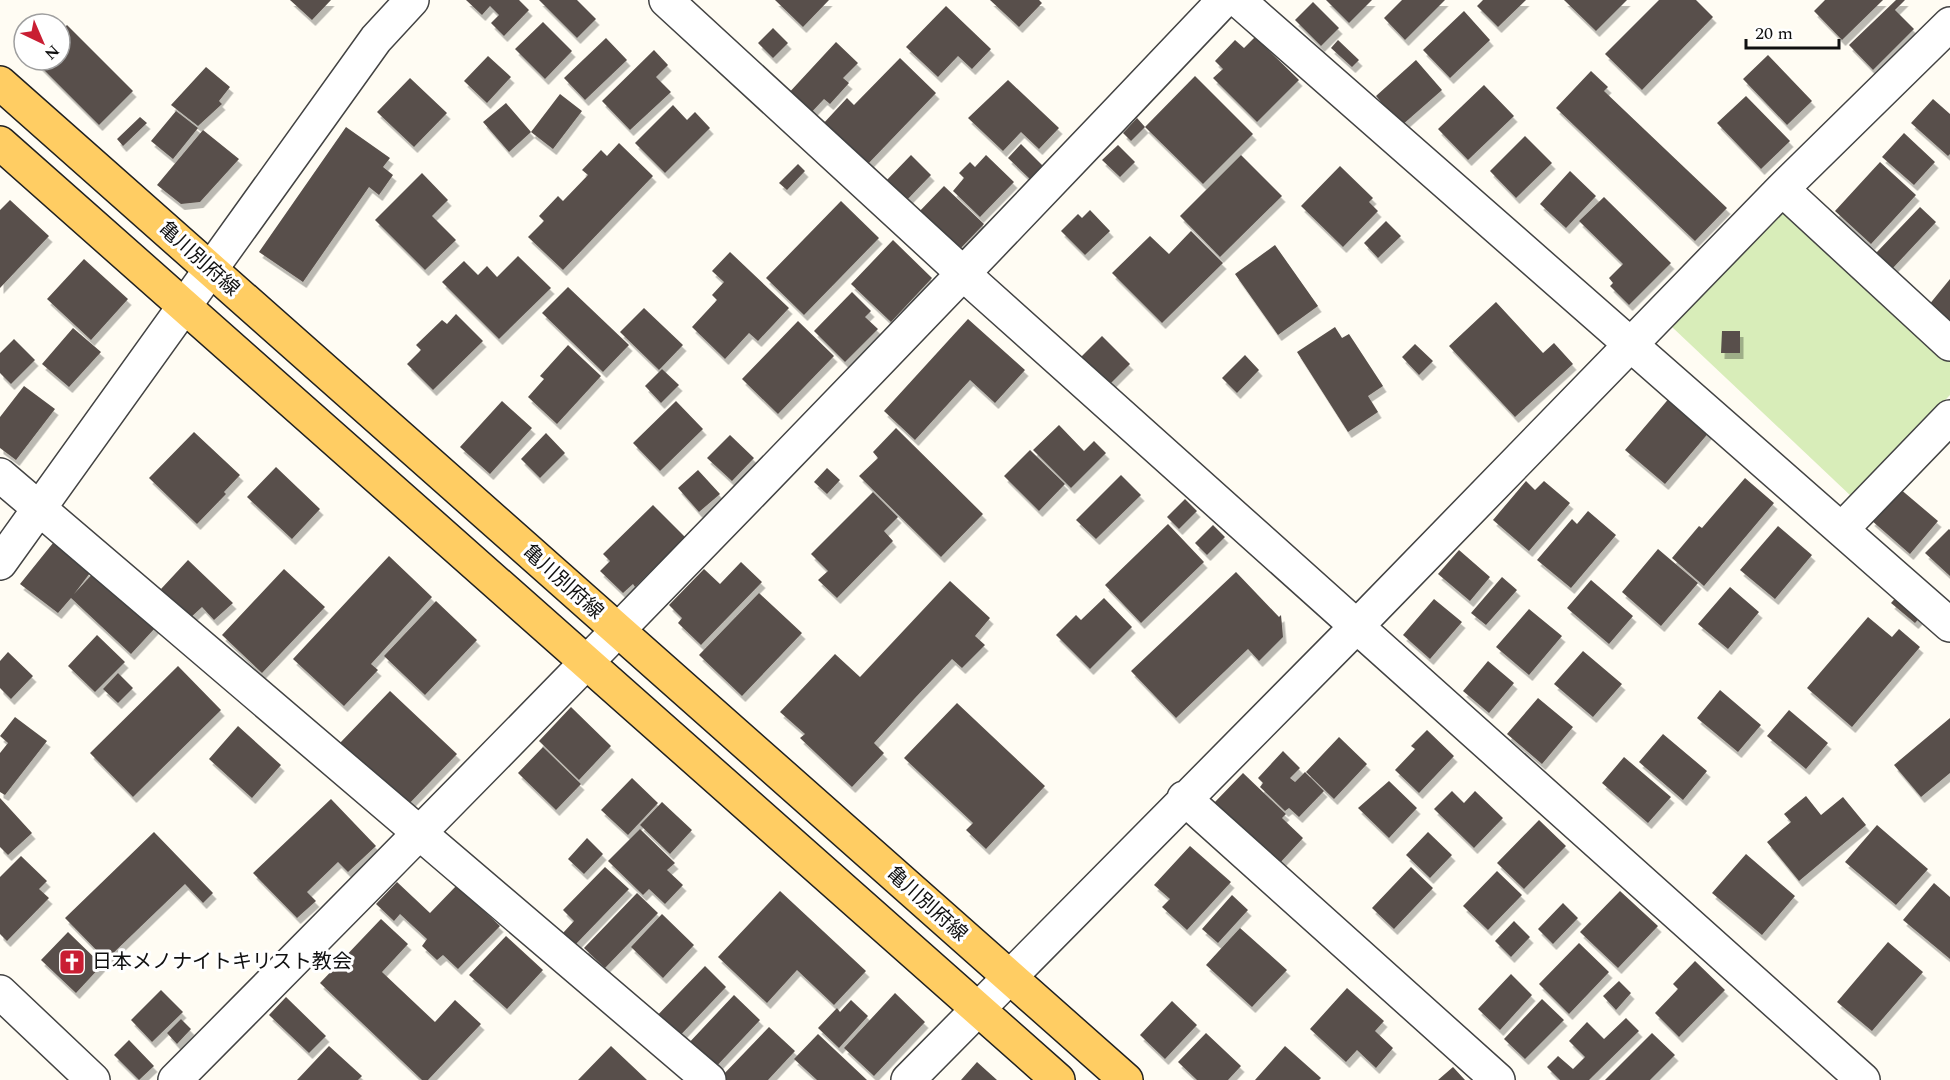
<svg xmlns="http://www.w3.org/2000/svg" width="1950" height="1080" font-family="Spectral,'Noto Sans JP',serif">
	<defs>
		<filter id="shadow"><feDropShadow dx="3.5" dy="6" stdDeviation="0" flood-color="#0004"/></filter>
	</defs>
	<rect width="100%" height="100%" fill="#fffcf3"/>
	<!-- green -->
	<path fill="#d8edb9" d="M1788,204l162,154v37l-98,102 -180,-170z"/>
	<!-- building -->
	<path fill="#59504b" filter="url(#shadow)" d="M290,0h41l-19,20z
		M466,0h53l10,10 -25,26 -13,-13 8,-8 -9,-9 -8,9z
		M539,0h38l19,19 -19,19z
		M775,0h54l-26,27z
		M990,0h49l3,3 -23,24z
		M1326,0h46l-23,23z
		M1402,0h43l-40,40 -21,-22z
		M1483,0h43l-28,27 -21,-21z
		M1564,0h63l-31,31z
		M1659,0h37l17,17 -71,73 -37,-36z
		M1825,0h58l-41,40 -28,-29z
		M1896,0h9l-10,10 19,19 -41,41 -24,-25z
		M1313,2l26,26 -18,18 -26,-26z
		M946,6l45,43 -19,20 -14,-13 -20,21 -32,-30z
		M1464,11l26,29 -40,38 -27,-28z
		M543,22l29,29 -27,28 -30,-30z
		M67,25l66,66 -34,34 -65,-65h26v-28z
		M773,28l15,15 -15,15 -15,-15z
		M1255,37l44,43 -42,42 -44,-44 10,-9 -8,-8 20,-21 9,8z
		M606,38l21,22 -42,40 -21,-22z
		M1338,40l21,20 -7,7 -21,-19z
		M836,42l22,21 -15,15 6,5 -19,21 -6,-5 -16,17 -22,-20z
		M654,50l14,15 -12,12 15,15 -41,38 -28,-29z
		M1768,55l44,46 -25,24 -44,-46z
		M488,56l23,21 -24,26 -23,-22z
		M900,58l36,35 -71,74 -43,-42 25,-27 7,7z
		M1416,60l26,30 -41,36 -25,-30z
		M206,67l24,20 -11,14 3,3 -24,22 -27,-21z
		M1591,71l17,16 -4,4 123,117 -32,33 -139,-133z
		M1195,76l58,58 -50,50 -58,-57z
		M410,78l37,35 -33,34 -37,-35z
		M1008,80l51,48 -20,21 -18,-17 -18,19 -35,-33z
		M1484,85l30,31 -46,44 -30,-31z
		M560,94l22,17 -29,38 -22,-17z
		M1746,96l44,45 -29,28 -44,-46z
		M1933,99l17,15v40l-2,2 -37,-33z
		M506,103l25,29 -22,20 -26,-30z
		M673,105l14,15 8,-8 15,16 -45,45 -30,-30z
		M176,111l22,17 -25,31 -22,-18z
		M140,117l7,6 -24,23 -6,-7z
		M1137,118l8,9 -14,14 -8,-8z
		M346,127l44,31 -7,9 10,8 -14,20 -10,-8 -66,95 -44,-30z
		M203,130l36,29 -39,43 -19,2 -24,-19z
		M1904,133l31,29 -21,23 -32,-28z
		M1525,136l27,27 -36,35 -26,-27z
		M619,143l34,33 -90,94 -35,-33 16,-16 -5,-5 19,-20 5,5 25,-26 -6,-5 19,-20 6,6z
		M1021,144l23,23 -12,14 -24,-23z
		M1118,145l17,17 -15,15 -18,-17z
		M911,155l20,20 -27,28 -20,-20z
		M986,155l28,27 -34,35 -27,-26 11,-13 -5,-5 11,-11 5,5z
		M1241,155l41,41 -62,61 -40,-41z
		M1880,162l36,33 -45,49 -36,-33z
		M798,164l7,7 -18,19 -8,-7z
		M1340,166l33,32 -4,4 9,9 -35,36 -42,-41z
		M1570,171l26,25 -30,32 -26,-24z
		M422,173l26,27 -16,16 24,24 -31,30 -50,-50z
		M944,186l40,38 -28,29 -40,-38z
		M1604,197l67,66 -42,42 -19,-19 3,-3 -4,-5 14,-14 -44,-43z
		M10,200l39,36 -49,52v-78z
		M841,201l38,37 -75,77 -38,-37z
		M1920,207l16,15 -44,47 -16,-16z
		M1090,210l20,21 -25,24 -24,-24 17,-17 4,4z
		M1386,221l15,15 -23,22 -14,-15z
		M1191,231l32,32 -61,60 -50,-50 38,-37 19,18z
		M893,240l39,38 -41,44 -40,-38z
		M1275,245l43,61 -40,29 -43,-61z
		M730,252l59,56 -31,33 -9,-8 -24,26 -33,-32 25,-27 -5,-5 12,-13 -12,-11z
		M518,256l33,32 -52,51 -57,-57 22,-21 14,14 9,-9 10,11z
		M84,259l44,40 -37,41 -44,-41z
		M1950,279v55l-26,-23z
		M568,287l61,58 -26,27 -61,-59z
		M852,292l19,19 -6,6 13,12 -33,33 -31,-31z
		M1496,302l47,51 11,-10 19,21 -58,53 -66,-71z
		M644,308l39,37 -24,25 -39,-38z
		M456,314l27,27 -50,49 -26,-26 14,-14 -5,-5 26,-25 5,4z
		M968,319l57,51 -30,33 -25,-23 -55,60 -31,-29z
		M798,321l36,35 -56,58 -36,-35z
		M1335,327l7,11 7,-4 34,52 -15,10 10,16 -30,20 -51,-80z
		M73,328l28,24 -32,35 -27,-23z
		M1722,331h18v22h-19z
		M1102,336l28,28 -22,22 -28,-28z
		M14,339l21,21 -24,24 -11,-11v-20z
		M1415,344l18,17 -14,14 -17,-18z
		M568,345l33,31 -44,48 -29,-27 16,-18 -4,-3z
		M1245,355l14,15 -22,23 -15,-15z
		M662,369l17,16 -18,18 -16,-17z
		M24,386l31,23 -39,51 -16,-12v-31z
		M1671,396l40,34 -46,54 -40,-34z
		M502,401l30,27 -42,46 -30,-27z
		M676,401l27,28 -43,42 -27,-28z
		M1059,425l25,26 10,-10 12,12 -35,35 -38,-38z
		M896,428l87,86 -42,43 -82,-81 19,-18 -5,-6z
		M194,432l46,43 -16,17 2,2 -29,30 -48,-46z
		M546,433l19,20 -25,25 -19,-19z
		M730,435l24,23 -22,23 -25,-23z
		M1030,450l35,34 -26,27 -35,-35z
		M276,467l44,42 -28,30 -45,-42z
		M827,468l13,12 -13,14 -13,-12z
		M698,470l22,24 -21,18 -21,-24z
		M1121,475l20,20 -45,44 -20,-19z
		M1745,478l29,25 -70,83 -32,-28 27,-32 3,2z
		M1526,481l9,9 9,-9 26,22 -41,48 -36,-31z
		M1899,488l39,33 -28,33 -39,-34z
		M873,492l25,25 -14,14 9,10 -56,57 -19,-18 10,-9 -17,-17z
		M1185,499l12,12 -18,18 -12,-12z
		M653,505l32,32 -50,50 -2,-3 -10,9 -23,-22 10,-10 -7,-7z
		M1588,511l28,24 -45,53 -34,-28 35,-41 5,5z
		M1168,524l36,38 -63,61 -36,-38z
		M1213,525l12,12 -18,18 -12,-12z
		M1778,526l34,29 -37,44 -35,-29z
		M1949,529l1,1v46l-25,-23z
		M53,543l37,30 -16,21 22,-24 60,57 -25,27 -60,-56 -13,15 -38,-29z
		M1658,549l40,34 -37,43 -39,-34z
		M1459,550l31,27 -20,24 -32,-27z
		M389,556l43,41 -61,67 7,6 -34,36 -51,-47z
		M188,560l45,43 -19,17 -12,-13 -13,12 -28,-30z
		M741,562l21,20 -61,63 -23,-22 4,-5 -13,-13 35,-36 16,15z
		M284,569l41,38 -63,66 -40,-38z
		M1236,572l43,45 2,-2 2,22 -24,24 -11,-12 -72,69 -45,-47z
		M1502,577l15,13 -31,35 -15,-12z
		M1591,580l42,36 -24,28 -42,-36z
		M950,581l40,37 -15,18 10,9 -23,23 -10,-9 -37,39 -41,45 10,10 -32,34 -52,-49 5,-4 -25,-22 55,-58 25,23z
		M1730,587l29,25 -31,37 -30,-25z
		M759,593l43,40 -60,63 -43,-41z
		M1900,593l24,20 -9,10 -24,-20z
		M1104,598l28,29 -42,42 -34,-34 20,-20 5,5z
		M1434,599l28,23 -32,37 -27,-24z
		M436,601l41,39 -52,55 -41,-39z
		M1529,609l33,27 -33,39 -33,-28z
		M1868,617l24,20 7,-8 21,18 -68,80 -45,-39z
		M97,635l28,27 -30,30 -27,-26z
		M1583,651l39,33 -29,33 -39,-33z
		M8,652l25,24 -22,23 -11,-11v-27z
		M1488,661l26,22 -25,30 -26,-22z
		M178,666l43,44 -88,87 -43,-44z
		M118,673l15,15 -15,15 -15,-14z
		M1720,690l41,35 -23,27 -41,-34z
		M390,691l67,63 -51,53 -67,-63z
		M1538,698l35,29 -31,37 -35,-30z
		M957,703l88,83 -59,63 -20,-19 7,-7 -69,-65z
		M571,707l40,39 -32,34 -40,-39z
		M1789,710l39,33 -22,26 -39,-33z
		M15,717l32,24 -42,54 -5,-3v-39l8,-10 -8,-7z
		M1950,718v55l-29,24 -27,-32z
		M238,726l43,39 -29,33 -43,-39z
		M1427,730l27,26 -35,37 -24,-23 20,-21 -4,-3z
		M1663,734l44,37 -24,29 -44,-38z
		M1339,737l28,27 -33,35 -28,-27z
		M543,747l38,37 -25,26 -38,-37z
		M1283,751l17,17 -10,10 5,4 10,-10 19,19 -25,26 -10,-9 -4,3 -25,-24 3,-4 -5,-5z
		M1624,757l47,40 -23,26 -46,-40z
		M1243,773l43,41 -4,4 21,20 -25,27 -64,-62z
		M632,778l26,25 -30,32 -27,-25z
		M1389,781l28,27 -28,30 -31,-30z
		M1452,791l12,12 11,-12 28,27 -29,30 -40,-39z
		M1806,796l15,19 22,-18 23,28 -67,56 -32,-39 24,-20 -7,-8z
		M0,798l32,35 -24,22 -8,-8z
		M331,799l45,47 -28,26 -10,-10 -31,30 9,9 -19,17 -44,-45z
		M662,802l30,28 -22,24 -30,-29z
		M1539,820l27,26 -42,43 -27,-26z
		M1877,825l51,44 -32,36 -51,-43z
		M640,829l35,34 -8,7 16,15 -18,19 -16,-15 -6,6 -35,-34z
		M154,832l59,61 -10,10 -18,-19 -79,76 -41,-42z
		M1428,832l24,23 -22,23 -24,-23z
		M587,838l16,16 -19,20 -16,-15z
		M1190,846l41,36 -44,48 -25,-23 8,-8 -16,-14z
		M1746,854l49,42 -33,39 -50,-42z
		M21,856l26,25 -8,8 10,9 -42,43 -7,-7v-57z
		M605,867l24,22 -54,56 -12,-12 11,-12 -11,-11z
		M1411,867l22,21 -39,41 -22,-21z
		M1497,871l25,24 -34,35 -25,-24z
		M397,882l33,31 27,-28 43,41 -42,43 -15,-14 -6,5 -15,-14 5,-7 -27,-25 -6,7 -18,-17z
		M1934,883l16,14v62l-47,-39z
		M780,891l86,80 -32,34 -37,-35 -30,33 -49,-46z
		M1620,891l38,35 -40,42 -38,-36z
		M637,893l21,20 -53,55 -21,-20z
		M1232,895l16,15 -30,33 -16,-14z
		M1563,903l15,15 -25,26 -15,-15z
		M662,914l32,31 -31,33 -32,-31z
		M381,919l27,25 -26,28 53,50 20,-22 26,24 -53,56h-6l-102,-97z
		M1514,921l16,16 -19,20 -16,-16z
		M1240,928l47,42 -35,37 -46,-42z
		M68,932l34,33 -26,28 -35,-33z
		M506,936l37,34 -36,39 -38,-34z
		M1888,942l35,30 -51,59 -35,-29z
		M1579,943l30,29 -40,42 -30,-30z
		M1695,961l30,29 -46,47 -24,-24 23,-24 -5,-5z
		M705,966l21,21 -53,56 -22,-21z
		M1511,974l21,21 -32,35 -22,-21z
		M1619,981l12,12 -15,17 -13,-14z
		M1347,988l37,33 -9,10 18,17 -17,20 -19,-18 -11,12 -36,-33z
		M161,990l22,22 -31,30 -21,-22z
		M895,993l30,29 -51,54 -30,-28z
		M734,995l26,25 -48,51 -26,-25z
		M286,997l40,39 -17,17 -40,-38z
		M1542,999l22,21 -39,39 -21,-20z
		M851,1000l17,16 -29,32 -21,-20 19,-20 3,4z
		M1172,1001l25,24 -32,34 -25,-24z
		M1626,1018l13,13 -50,49h-29l-13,-13 11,-11 15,13 12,-12 -16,-16 18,-19 17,17z
		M181,1019l10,10 -14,15 -10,-11z
		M769,1027l26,24 -27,29h-44l-3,-3z
		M1206,1033l35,33 -13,14h-31l-19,-18z
		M1652,1033l23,22 -25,25h-45z
		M818,1034l49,46h-50l-23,-21z
		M129,1040l25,26 -15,14 -25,-25z
		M329,1046l33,30 -4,4h-61z
		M611,1046l36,34h-69z
		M1285,1046l36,32 -2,2h-64z
		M977,1062l20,18h-36z
		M1453,1067l12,13h-27z"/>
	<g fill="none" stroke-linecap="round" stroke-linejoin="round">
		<defs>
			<path id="minor" d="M666,0l313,288 884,792
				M1238,0l712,625
				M1782,189l168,155
				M0,475l709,605
				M1842,529l108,-112
				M0,563l376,-524 36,-39
				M1184,798l314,282
				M0,992l93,88
				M175,1080c354,-356 704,-716 1049,-1080
				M908,1080l449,-454 425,-437 168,-165"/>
			<path id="major" d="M0,83l1126,997
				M0,143l1058,937"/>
		</defs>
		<!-- minor casing -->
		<use href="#minor" stroke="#434343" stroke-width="36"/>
		<!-- major casing -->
		<use href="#major" stroke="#212121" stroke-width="36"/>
		<!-- minor -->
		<use href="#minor" stroke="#fff" stroke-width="33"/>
		<!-- major -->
		<use href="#major" stroke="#ffcd63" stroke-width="33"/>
	</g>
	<!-- icons -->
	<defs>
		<symbol id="church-square" viewBox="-11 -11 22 22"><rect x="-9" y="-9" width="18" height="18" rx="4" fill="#c91e33" stroke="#fff"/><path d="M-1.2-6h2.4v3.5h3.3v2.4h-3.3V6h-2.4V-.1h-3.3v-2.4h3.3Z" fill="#fff"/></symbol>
	</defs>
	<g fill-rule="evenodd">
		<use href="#church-square" x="57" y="947" width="30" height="30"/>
	</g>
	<g text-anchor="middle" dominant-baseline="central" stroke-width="6" stroke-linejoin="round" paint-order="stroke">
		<!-- street labels -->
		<g font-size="20" fill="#101010" stroke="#fff">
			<text transform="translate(199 259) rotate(42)">亀川別府線</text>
			<text transform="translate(563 582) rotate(42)">亀川別府線</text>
			<text transform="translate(927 904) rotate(42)">亀川別府線</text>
		</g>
		<!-- poi labels -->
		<g font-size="20" fill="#101010" stroke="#fff" text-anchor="start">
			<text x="92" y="962">日本メノナイトキリスト教会</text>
		</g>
	</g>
	<!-- north arrow -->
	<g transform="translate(42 42) rotate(136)"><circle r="28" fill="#ffffff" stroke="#9f9f9f" stroke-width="1.5"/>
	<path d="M0-4.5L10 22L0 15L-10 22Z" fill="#c91e33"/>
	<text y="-9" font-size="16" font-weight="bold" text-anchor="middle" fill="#101010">N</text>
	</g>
	<!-- scale -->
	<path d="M1746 39v9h93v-9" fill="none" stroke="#101010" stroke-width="3"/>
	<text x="1755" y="39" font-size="18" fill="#101010" stroke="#ffffff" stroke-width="4.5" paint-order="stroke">20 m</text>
</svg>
